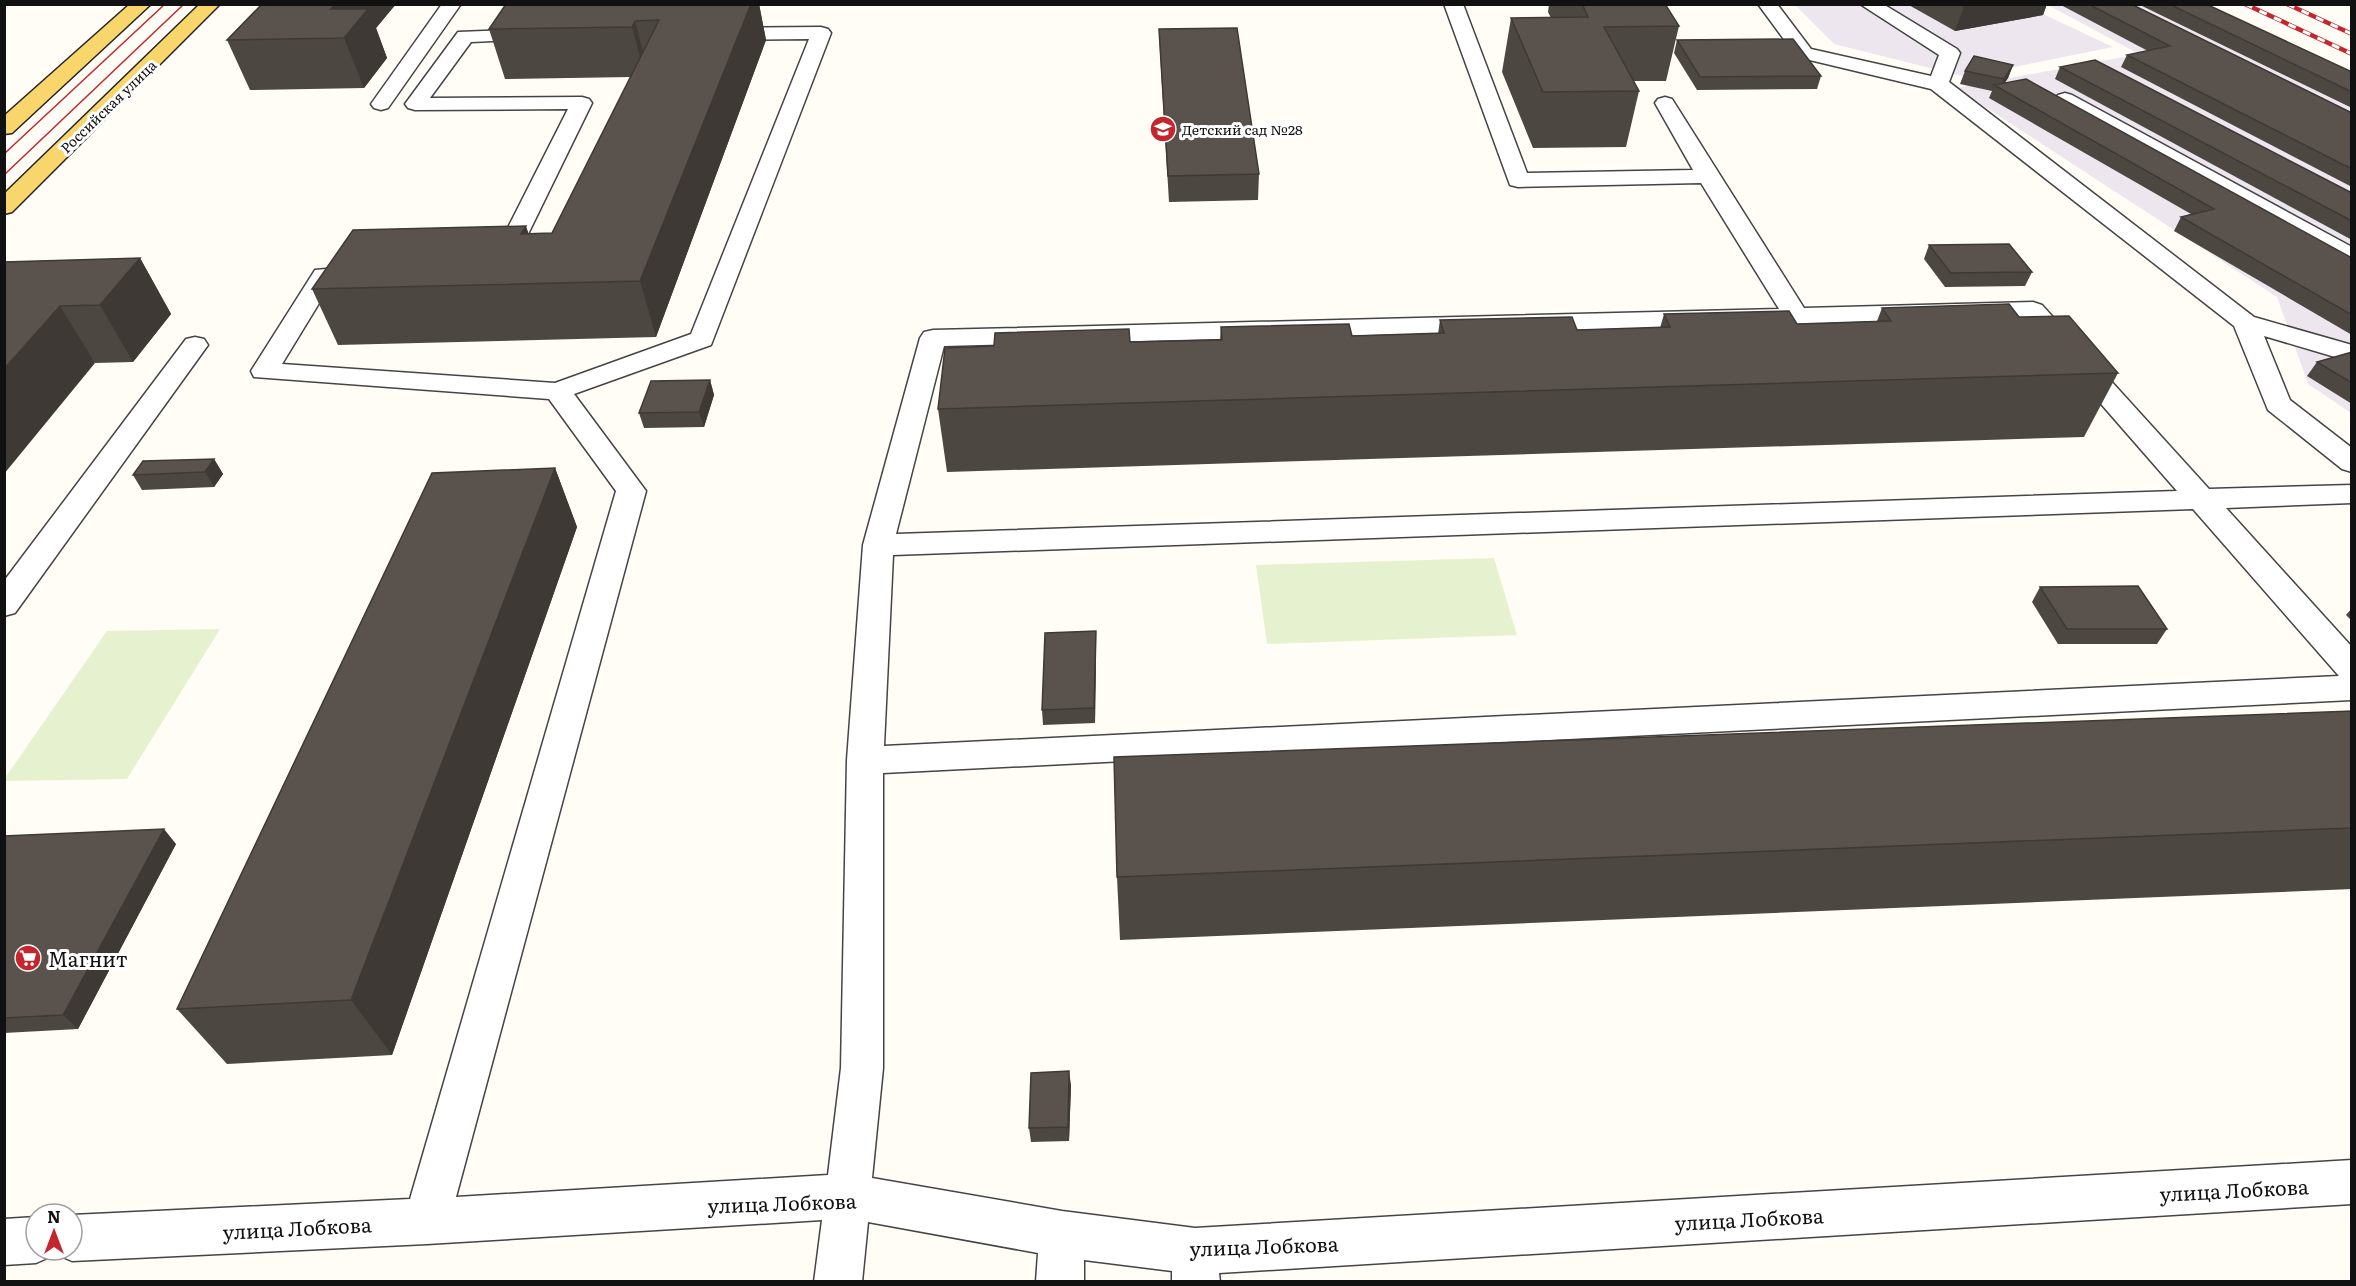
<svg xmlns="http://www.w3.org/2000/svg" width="2356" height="1286" font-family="Literata,serif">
	<rect width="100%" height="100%" fill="#fffdf5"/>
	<!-- industrial -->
	<path fill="#eee6ef" d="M2046,4l153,1 152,71v337l-43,-29 -31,-87 -321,-209 183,-34z
		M1795,5h229l89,42 -147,30 -132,-33z"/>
	<!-- pitch -->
	<path fill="#e6f2cf" d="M1494,558l23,77 -250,9 -11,-79z
		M220,629l-93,150 -122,2v-3l102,-147z"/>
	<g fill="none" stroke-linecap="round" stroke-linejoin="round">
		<defs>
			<path id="minor" d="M442,4h19l-73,104 -7,2 -7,-2 -3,-4z
				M1444,4h19l64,169 166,-3 -38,-67 3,-4 7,-2 7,2 132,209 229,-6 9,3 167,184 143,-4v18l-126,5 126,139v53l-1469,73v295l-11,110 190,33 133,17 1157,-68v44l-1133,69 1,9h-48v-11l-88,-11v22h-48l2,-29 -170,-31 -6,60h-48l8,-62 -395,24 -355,17 -16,-7 -2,-3 -2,5 -16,7 -32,2v-46l32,-2v33h36v-35l338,-16 206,-708 -67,-92 -295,-22 -3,-6 64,-101 33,-3 9,2 3,5 -3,5 -25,3 -50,82 273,19 136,-49 118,-295 -88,1 -7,-2 -3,-4 3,-4 7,-2 100,-1 7,2 3,4 -120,312 -137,49 72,97 -190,706 372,-22 13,-107 6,-308 16,-215 57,-207 4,-6 9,-2 846,-21 -78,-126 -183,4 -8,-2zM2026,318l151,173 -1281,43 48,-188zM2193,509l146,167 -1455,70 9,-191z
				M1758,4h19l34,45 120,27 8,-21 -79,-51h23l74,45 3,4 -11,29 305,235 98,28v17l-88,-26 26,64 62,48v24l-10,-3 -74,-59 -34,-84 -303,-237 -134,-32z
				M535,29l7,2 3,4 -3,4 -71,3 -41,56 152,-1 7,2 3,4 -79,162 -3,5 -9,2 -9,-2 -3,-5 79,-156 -153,1 -7,-2 -3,-4 53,-72z
				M2065,93l7,2 280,152v17l-9,-2 -285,-159 -3,-4 3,-4z
				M195,337l9,2 4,6 -193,268 -11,3v-35l182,-242z"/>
			<path id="major" d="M130,4h21l-139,129 -8,1v-18z
				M200,4h20l-208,208 -8,2v-20z"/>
		</defs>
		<!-- minor casing -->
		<use href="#minor" stroke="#444" stroke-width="3"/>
		<!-- major casing -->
		<use href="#major" stroke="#222" stroke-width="3"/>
		<!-- minor -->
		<use href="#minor" fill="#fff" fill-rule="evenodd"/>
		<!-- major -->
		<use href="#major" fill="#f9d66b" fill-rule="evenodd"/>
		<!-- tram -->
		<path stroke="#c4262e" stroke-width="1.5" d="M4,154l161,-150
			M4,175l180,-171"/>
		<defs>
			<path id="rail" d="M2245,4l107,50
				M2287,4l65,30"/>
		</defs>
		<!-- rail casing -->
		<use href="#rail" stroke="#c4262e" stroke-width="4.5"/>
		<!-- rail -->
		<use href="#rail" stroke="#fff" stroke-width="3" stroke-dasharray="8" stroke-linecap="butt"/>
	</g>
	<!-- wall -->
	<path fill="#4d4742" d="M262,4h134l-20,24 11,30 -23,30 -114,2 -23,-50z
		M506,4h253l7,36 -110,297 -318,8 -26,-56 240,-56 79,-156 -126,2 -16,-50z
		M1549,4h116l14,22 -13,55h-33l6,10 -13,56 -93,1 -31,-76 9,-54h40l-3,-6z
		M1907,4h140l-4,11 -88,16z
		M2059,4h72l221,109v74l-231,-120 6,-12 21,-4z
		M2138,4h68l146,68v36z
		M1159,29l100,145 -1,26 -89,2 -9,-149z
		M1677,40l144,36 -4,13 -120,1 -23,-37z
		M2013,65l-5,13 -4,5 348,175v77l-178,-104 7,-14 10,-3 -202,-116 3,-7 -32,-7 5,-13z
		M2060,67l292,126v47l-297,-161z
		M1929,245l103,27 -7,14 -80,1 -21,-28z
		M140,258l31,56 -38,48 -38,1 -91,-101z
		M1882,308l137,9 99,56 -34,64 -1137,35 -9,-63 192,-67 90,-2 1,-13 131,9 86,-2 2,-14 137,10 83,-2 4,-14 133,10 80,-3z
		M2352,352v52l-45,-28 10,-14z
		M710,380l4,15 -10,32 -60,1 -5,-15z
		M214,459l9,15 -9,13 -72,3 -9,-15z
		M555,468l22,59 -185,528 -165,9 -50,-55z
		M2040,587l127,42 -10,15h-99l-26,-42z
		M2352,608v13l-6,-6z
		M1096,631v16l-1,76 -52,2 -1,-15z
		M2352,711v178l-1232,51 -3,-63z
		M4,836l172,8 -98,185 -74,4z
		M1071,1085l-2,56 -38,1 -2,-14z"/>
	<!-- shaded-wall -->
	<path fill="#3f3936" d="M335,4h61l-20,24 11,30 -23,30 -20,-50 -13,-29z
		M751,4h8l7,36 -110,297 -16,-56z
		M1977,4h70l-4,11 -88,16 9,-24z
		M635,21l13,49 -3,6 -13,-49z
		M2013,65l-5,13 -7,11 3,-10z
		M526,226l19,55 -24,-47z
		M140,258l31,56 -38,48 -33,-57z
		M60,306l35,57 -91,111v-105z
		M710,380l4,15 -10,32 -5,-15z
		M214,459l9,15 -9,13 -9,-15z
		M555,468l22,59 -185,528 -41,-55z
		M1096,631v16l-1,76 -1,-15z
		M164,829l12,15 -98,185 -15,-14z
		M1069,1071l2,14 -2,56 -1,-14z"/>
	<!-- building -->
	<path fill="#5a524d" stroke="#3f3936" stroke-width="1.5" d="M262,4h73l-4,5h37l-24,29 -117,2z
		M506,4h245l-111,277 -328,8 41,-59 173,-4 -5,8 31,-1 107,-213 -24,1 -3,6 -143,2z
		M1582,4h83l14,22 -75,1 35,64 -96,1 -32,-74 77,-1z
		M1959,4h18l-13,3z
		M2088,4h43l221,109v56l-225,-114 43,-9z
		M2169,4h37l146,68v20z
		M1237,28l22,146 -91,2 -9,-147z
		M1793,39l28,37 -121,1 -23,-37z
		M1974,56l39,9 -9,14 -39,-8z
		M2095,60l257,133v28l-292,-154z
		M2026,79l326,179v57l-171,-98 33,-8 -220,-124z
		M2009,244l23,28 -81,1 -22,-28z
		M140,258l-40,47 -40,1 -56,63v-107z
		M2009,304l10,13 50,-1 49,57 -1180,36 7,-61 49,-2 1,-13 134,-4 1,13 92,-2 -1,-13 128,-3 3,12 92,-3 -4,-13 132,-3 5,13 93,-3 -6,-13 125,-3 8,13 94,-3 -9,-13z
		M2352,352v31l-35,-21z
		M710,380l-11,32 -60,1 12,-32z
		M214,459l-9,13 -72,3 10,-14z
		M555,468l-204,532 -174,9 255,-536z
		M2138,586l29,43h-100l-27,-42z
		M1096,631l-2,77 -52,2 3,-77z
		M2352,711v117l-1235,49 -3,-120z
		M164,829l-101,186 -59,3v-182z
		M1069,1071l-1,56 -39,1 2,-55z"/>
	<!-- icons -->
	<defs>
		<symbol id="school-disc" viewBox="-11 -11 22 22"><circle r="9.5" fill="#c4262e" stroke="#fff"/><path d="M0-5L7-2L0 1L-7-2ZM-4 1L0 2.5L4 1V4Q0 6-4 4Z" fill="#fff"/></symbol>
		<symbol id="supermarket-disc" viewBox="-11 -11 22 22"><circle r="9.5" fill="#c4262e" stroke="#fff"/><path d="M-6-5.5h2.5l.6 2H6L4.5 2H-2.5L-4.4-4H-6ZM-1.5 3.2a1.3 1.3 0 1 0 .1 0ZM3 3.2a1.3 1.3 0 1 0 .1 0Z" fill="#fff"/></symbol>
	</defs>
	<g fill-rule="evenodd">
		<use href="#school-disc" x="1148" y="114" width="30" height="30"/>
		<use href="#supermarket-disc" x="13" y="943" width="30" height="30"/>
	</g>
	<g text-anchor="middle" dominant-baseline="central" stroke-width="6" stroke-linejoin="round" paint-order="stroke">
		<!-- far-street labels -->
		<g font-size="14" fill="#111" stroke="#fff">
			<text transform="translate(108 106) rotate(-44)">Российская улица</text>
		</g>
		<!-- far-poi labels -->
		<g font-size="14" fill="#111" stroke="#fff" text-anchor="start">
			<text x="1182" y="129">Детский сад №28</text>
		</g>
		<!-- near-poi labels -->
		<g font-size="20" fill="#111" stroke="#fff" text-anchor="start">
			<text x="48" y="958">Магнит</text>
		</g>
		<!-- near-street labels -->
		<g font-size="20" fill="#111" stroke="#fff">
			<text transform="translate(2234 1189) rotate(-3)">улица Лобкова</text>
			<text transform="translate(782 1202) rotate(-2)">улица Лобкова</text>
			<text transform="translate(1749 1218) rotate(-3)">улица Лобкова</text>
			<text transform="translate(297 1227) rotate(-3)">улица Лобкова</text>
			<text transform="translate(1264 1245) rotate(-2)">улица Лобкова</text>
		</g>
	</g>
	<!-- border -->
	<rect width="2356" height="1286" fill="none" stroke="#111111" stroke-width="12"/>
	<!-- north arrow -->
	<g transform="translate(54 1232)"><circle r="28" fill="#ffffff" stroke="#a0a0a0" stroke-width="1.5"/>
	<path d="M0-4.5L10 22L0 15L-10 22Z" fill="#c4262e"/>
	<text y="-9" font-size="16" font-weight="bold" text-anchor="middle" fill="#111111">N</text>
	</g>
</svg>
